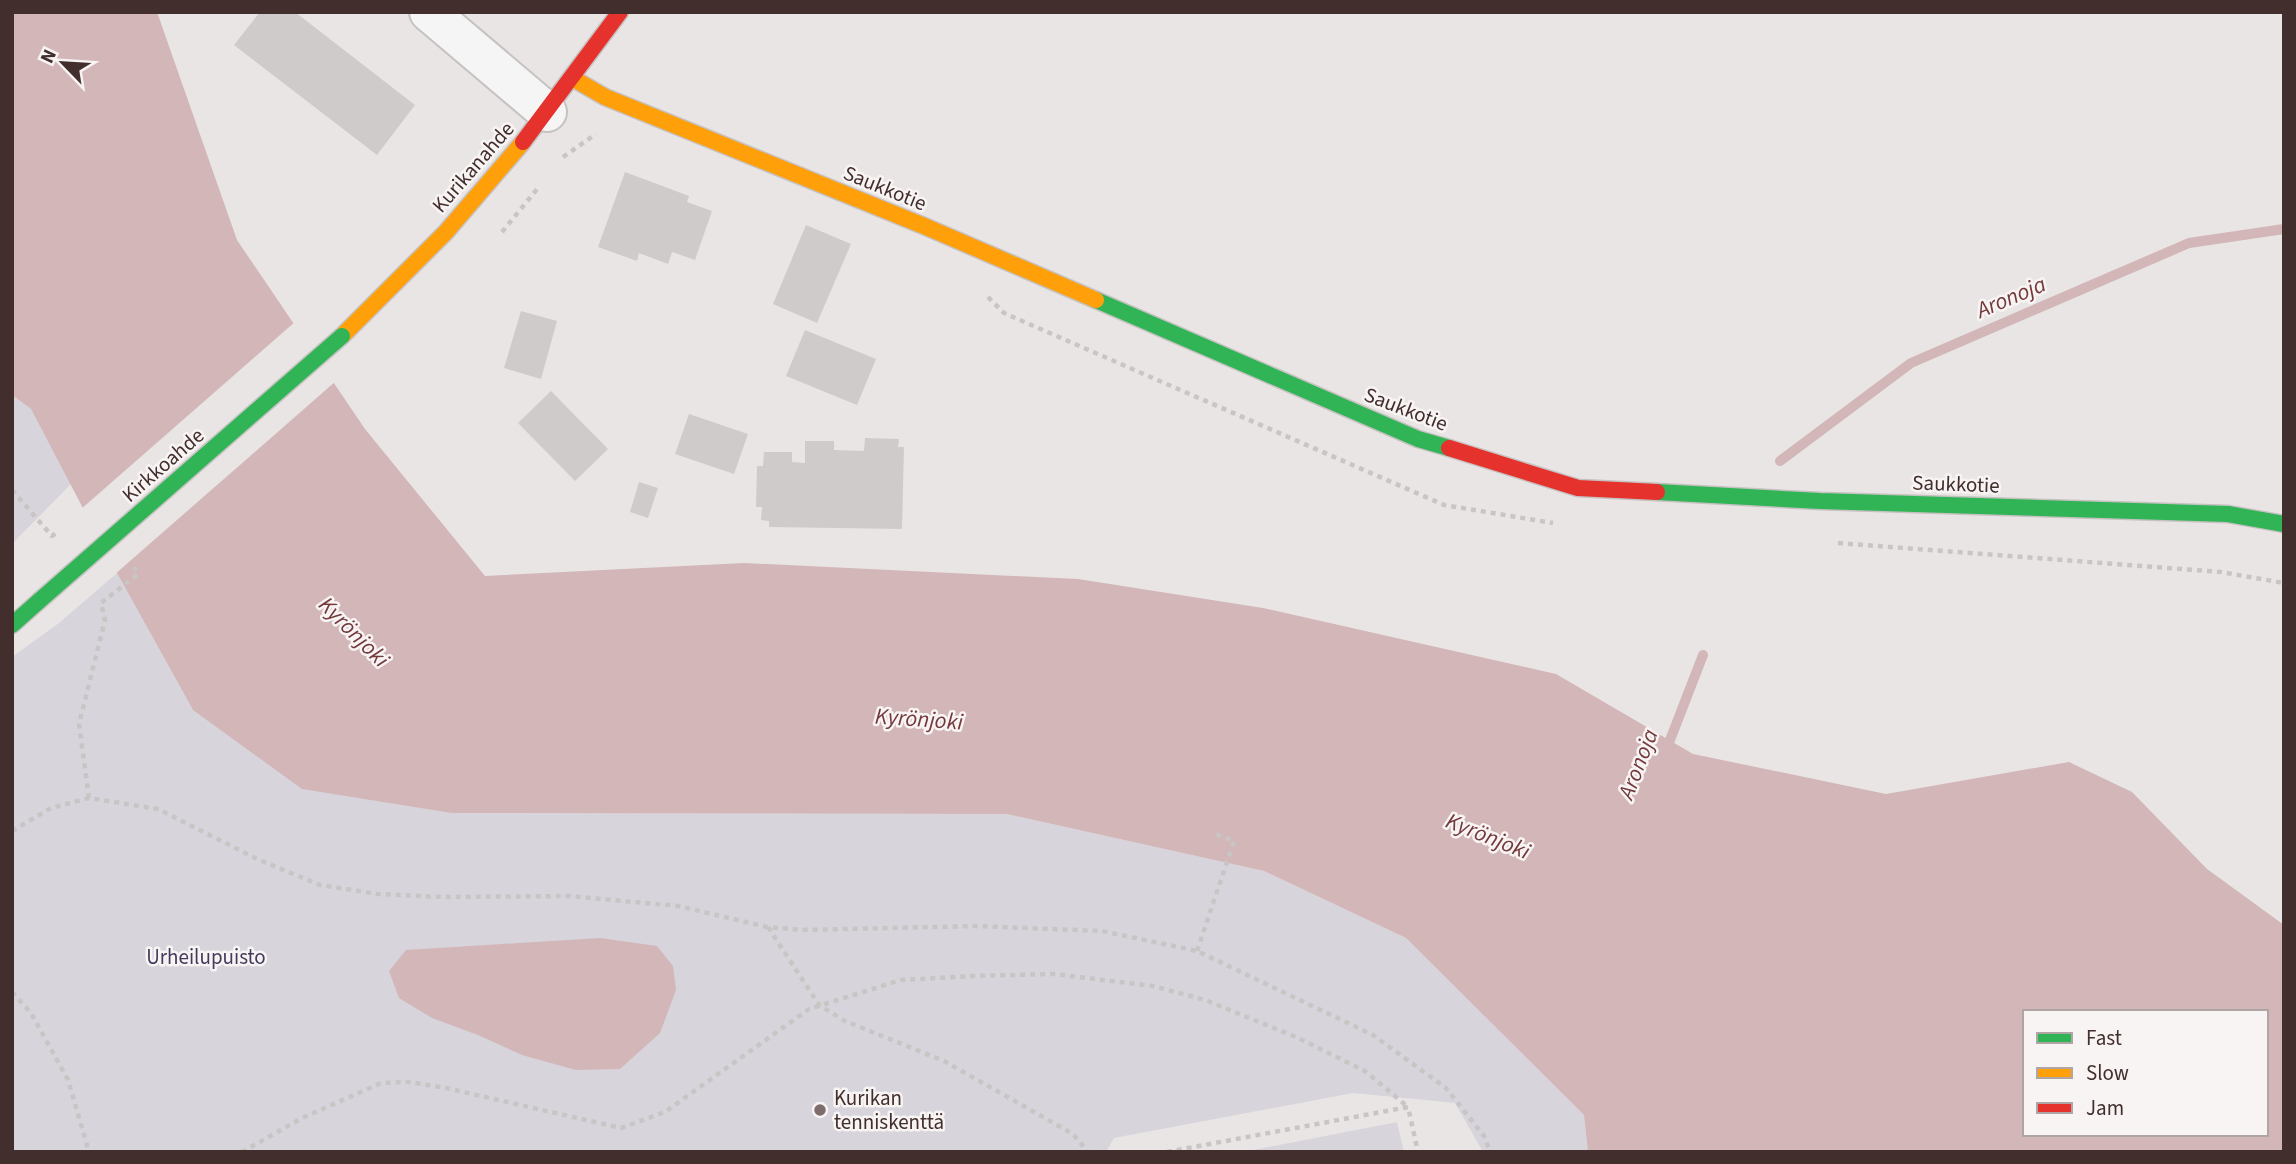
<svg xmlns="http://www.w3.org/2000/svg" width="2296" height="1164" font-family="'Source Sans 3',sans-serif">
	<rect width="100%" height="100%" fill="#eae5e5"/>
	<!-- green -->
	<path fill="#d7d4dc" d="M12,395l19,14 40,75 -59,60z
		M117,573l76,137 259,103 555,1 257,57 142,67 178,177 4,37h-105l-28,-49 -102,-10 -239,45 -8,14h-1094v-495l47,-34z
		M1397,1122l7,30h-161z"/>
	<!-- water -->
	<path fill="#d2b6b8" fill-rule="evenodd" d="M12,12h145l80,228 128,189 120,147 259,-13 334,16 185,29 293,66 137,80 193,40 183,-32 63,30 75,77 77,56v227h-696l-4,-37 -178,-177 -142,-67 -257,-57 -555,-1 -150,-24 -109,-79 -76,-137 -86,-164 -19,-14zM2025,1012h241v122h-241z
		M600,938l57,8 16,20 3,24 -16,43 -40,36 -44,1 -54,-15 -44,-20 -46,-17 -33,-20 -10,-27 17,-21z"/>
	<!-- pier -->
	<path fill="#eae5e5" d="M296,321l40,60 -222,194 -34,-65z"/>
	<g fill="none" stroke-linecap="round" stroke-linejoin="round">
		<!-- stream -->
		<path stroke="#d2b6b8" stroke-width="10" d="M1780,461l131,-98 278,-120 95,-14
			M1665,753l38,-98"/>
	</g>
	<!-- building -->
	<path fill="#d0cbcb" d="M260,12h35l120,93 -38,50 -143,-110z
		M625,172l64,24 -2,6 25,9 -17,49 -23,-8 -4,12 -29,-11 -2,8 -39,-14z
		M806,225l45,19 -34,79 -44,-19z
		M521,311l36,10 -16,58 -37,-11z
		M805,330l71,29 -19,46 -71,-29z
		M551,391l57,58 -33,32 -57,-58z
		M689,414l59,20 -14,40 -59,-20z
		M865,438l34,1 -1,8h6l-2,82 -133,-2v-6l-8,-1 1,-13h-6l1,-41h6l1,-14h28v10l13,1v-22h29v9l30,1z
		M639,482l19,6 -10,30 -18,-6z"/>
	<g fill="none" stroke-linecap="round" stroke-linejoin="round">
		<defs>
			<path id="street" d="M429,12l118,100"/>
			<path id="fast" d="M1096,300l322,139 31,9
				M1657,492l163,9 408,13 56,10
				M12,625l27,-24"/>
			<path id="slow" d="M574,79l31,18 319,129 172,74
				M342,336l104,-104 77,-90"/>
			<path id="jam" d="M523,142l97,-130
				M1449,448l129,40 79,4"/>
		</defs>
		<!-- street casing -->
		<use href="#street" stroke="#c6c2c2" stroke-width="42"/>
		<!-- fast casing -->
		<use href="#fast" stroke="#c6c2c2" stroke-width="19"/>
		<!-- slow casing -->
		<use href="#slow" stroke="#c6c2c2" stroke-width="19"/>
		<!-- jam casing -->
		<use href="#jam" stroke="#c6c2c2" stroke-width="19"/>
		<!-- path -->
		<path stroke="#c8c5c5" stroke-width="4.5" stroke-dasharray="5 5" stroke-linecap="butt" d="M563,157l33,-23
			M502,232l36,-44
			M988,297l16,16 440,192 109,18
			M12,490l40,46 4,-3
			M1838,543l383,29 63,11
			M89,798l-10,-74 26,-104 -4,-17 37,-29 -4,-7
			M12,831l39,-23 38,-10 69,11 99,50 63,26 58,9 66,3 125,-1 109,10 89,21 35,3 174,-4 126,5 95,20 176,84 73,53 38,48 6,16
			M768,927l51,78 26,16 99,40 129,73 15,18
			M1197,951l37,-110 -19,-7
			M12,992l19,21 37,67 21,72
			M242,1152l60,-34 79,-35 28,-1 37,6 175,40 44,-16 144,-103 92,-29 73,-4 80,-2 99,12 52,14 91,37 69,34 43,36
			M1167,1152l241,-45 10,45"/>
		<!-- street -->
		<use href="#street" stroke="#f6f5f5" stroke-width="38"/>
		<!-- fast -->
		<use href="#fast" stroke="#30b455" stroke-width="16"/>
		<!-- slow -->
		<use href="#slow" stroke="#ff9f0a" stroke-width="16"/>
		<!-- jam -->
		<use href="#jam" stroke="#e5322d" stroke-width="16"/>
		<defs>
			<path id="fast-bridge" d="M39,601l303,-265"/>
		</defs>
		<!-- fast-bridge casing -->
		<use href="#fast-bridge" stroke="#c6c2c2" stroke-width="19" stroke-linecap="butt"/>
		<!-- fast-bridge -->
		<use href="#fast-bridge" stroke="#30b455" stroke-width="16"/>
	</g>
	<!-- markers -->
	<circle fill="#7d6e6d" stroke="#f8f4f4" stroke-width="2.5" cx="820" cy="1110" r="7"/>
	<g text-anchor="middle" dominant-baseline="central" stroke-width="5" stroke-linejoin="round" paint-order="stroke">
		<!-- street labels -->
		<g font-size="21" fill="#422e2d" stroke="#f8f4f4">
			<text transform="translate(473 167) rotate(-49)">Kurikanahde</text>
			<text transform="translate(885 188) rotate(22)">Saukkotie</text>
			<text transform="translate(1406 409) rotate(21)">Saukkotie</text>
			<text transform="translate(163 465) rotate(-41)">Kirkkoahde</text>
			<text transform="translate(1956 484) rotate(2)">Saukkotie</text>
		</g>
		<!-- park labels -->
		<g font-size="21" fill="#433b5d" stroke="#f8f4f4">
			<text x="206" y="957">Urheilupuisto</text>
		</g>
		<!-- poi labels -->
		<g font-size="21" fill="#422e2d" stroke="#f8f4f4" text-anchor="start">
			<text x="834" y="1098">Kurikan<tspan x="834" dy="24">tenniskenttä</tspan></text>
		</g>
		<!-- water labels -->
		<g font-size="23" font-style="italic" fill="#74393b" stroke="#f8f4f4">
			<text transform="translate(2011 297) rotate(-23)">Aronoja</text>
			<text transform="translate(354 632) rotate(45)">Kyrönjoki</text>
			<text transform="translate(919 719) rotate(4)">Kyrönjoki</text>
			<text transform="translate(1638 764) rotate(-69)">Aronoja</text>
			<text transform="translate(1488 836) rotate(22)">Kyrönjoki</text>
		</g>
	</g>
	<!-- border -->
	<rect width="2296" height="1164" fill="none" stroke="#422e2d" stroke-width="28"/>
	<!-- legend -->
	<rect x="2023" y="1010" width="245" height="126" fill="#f8f4f4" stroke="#afa5a4" stroke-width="2"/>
	<rect x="2037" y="1033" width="35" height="10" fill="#30b455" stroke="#afa5a4" stroke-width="2"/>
	<text x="2086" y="1045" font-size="21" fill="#422e2d">Fast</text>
	<rect x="2037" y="1068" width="35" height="10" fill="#ff9f0a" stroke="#afa5a4" stroke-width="2"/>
	<text x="2086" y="1080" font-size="21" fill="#422e2d">Slow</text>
	<rect x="2037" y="1103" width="35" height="10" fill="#e5322d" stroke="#afa5a4" stroke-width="2"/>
	<text x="2086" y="1115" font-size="21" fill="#422e2d">Jam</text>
	<!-- north arrow -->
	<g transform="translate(63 63) rotate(295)" stroke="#f8f4f4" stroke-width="5" paint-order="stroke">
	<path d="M0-5L12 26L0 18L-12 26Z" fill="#422e2d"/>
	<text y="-10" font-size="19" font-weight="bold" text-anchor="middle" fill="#422e2d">N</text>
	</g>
</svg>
